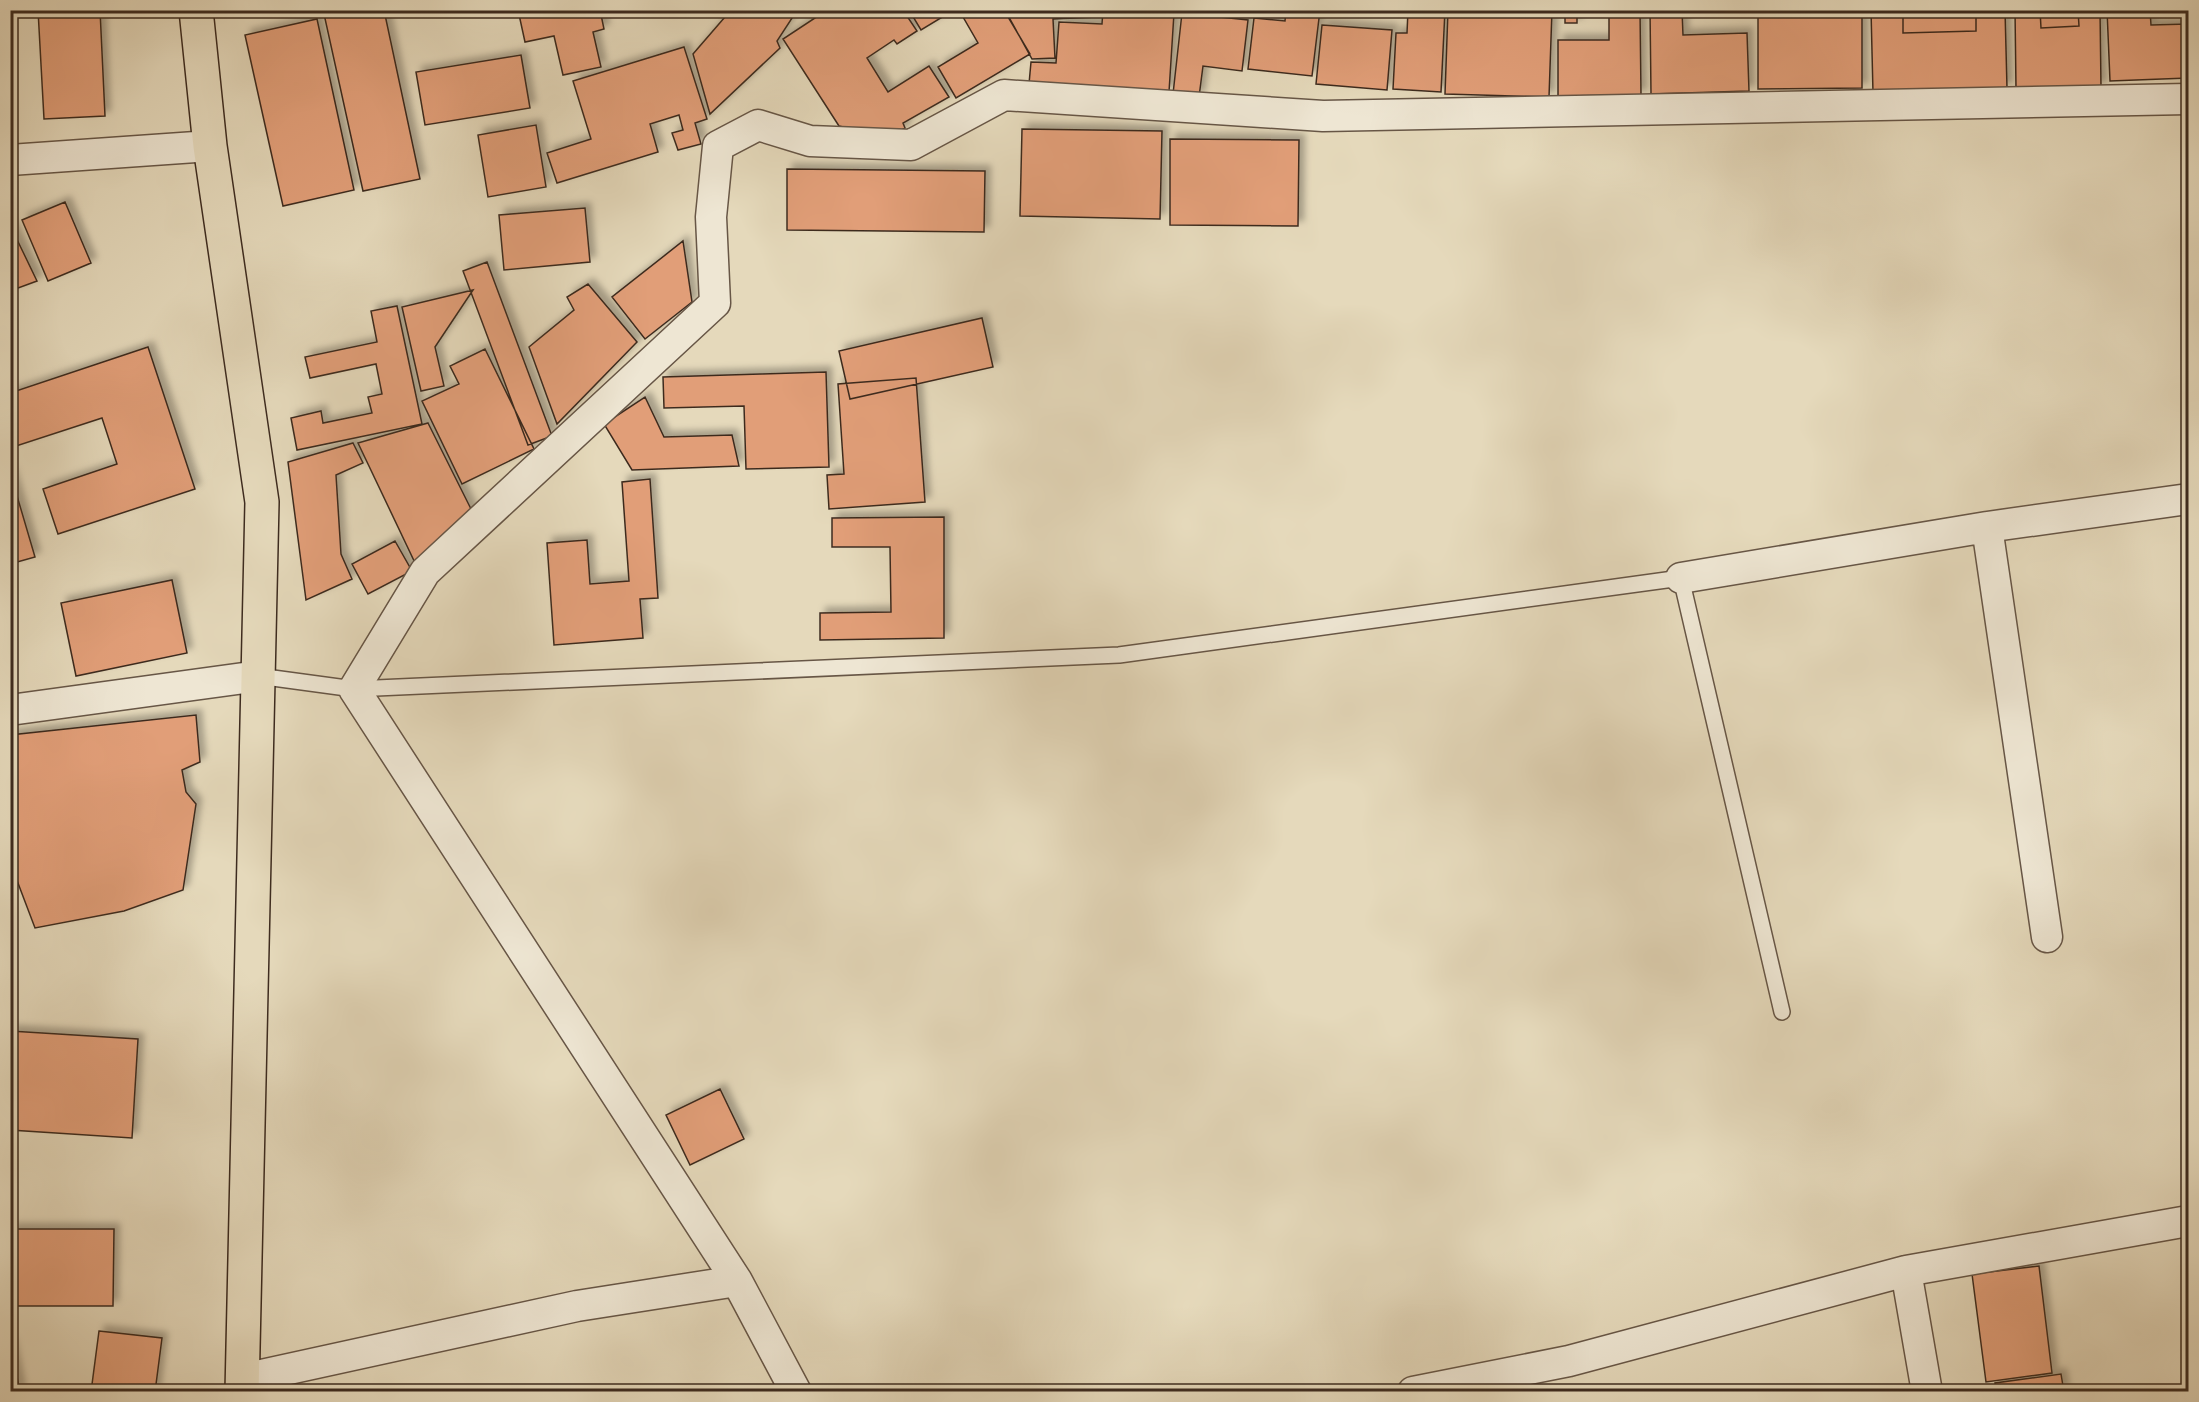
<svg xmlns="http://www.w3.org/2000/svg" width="2199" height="1402" font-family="'IM FELL DW Pica',serif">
	<defs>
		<filter id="shadow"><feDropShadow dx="5.5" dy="-5.5" stdDeviation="3" flood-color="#0004"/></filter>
	</defs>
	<rect width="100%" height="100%" fill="#e5d9bb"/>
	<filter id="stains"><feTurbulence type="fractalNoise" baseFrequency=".00333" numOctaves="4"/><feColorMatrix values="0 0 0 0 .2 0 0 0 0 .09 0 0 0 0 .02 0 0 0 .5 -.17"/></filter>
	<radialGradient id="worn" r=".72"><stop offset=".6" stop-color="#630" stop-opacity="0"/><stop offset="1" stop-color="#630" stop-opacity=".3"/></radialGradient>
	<!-- building -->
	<path fill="#e19e78" stroke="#3d2b1f" stroke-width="1.5" filter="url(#shadow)" d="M38,10h62l5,106 -61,3z
		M340,10h44l36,169 -57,12 -39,-177z
		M518,10h82l4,19 -11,3 8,35 -38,8 -9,-39 -29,6z
		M731,10l65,2 -19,29 3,7 -70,66 -17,-60z
		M827,10h76l14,21 -20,13 -3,-4 -27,18 21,34 41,-26 20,31 -46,26 2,5 -17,10 -49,-12 -56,-87z
		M909,10h45l-33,20z
		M959,10h45l26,44 -74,44 -18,-31 40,-24z
		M1005,10h91v7l-43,2 2,39 -23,1z
		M1103,10l71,3 -5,79 -140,-8 2,-22 25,1 3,-41 43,2z
		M1286,10h34l-8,66 -64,-7 6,-51 31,3z
		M1408,10h37l-4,82 -48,-3 3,-56h11z
		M1448,10h104l-3,87 -104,-3z
		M1565,10h12v13h-12z
		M1609,10h31l1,85 -83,1v-56h51z
		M1650,10h32l1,25 64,-2 2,58 -98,3z
		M1758,10h104v78l-104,1z
		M1871,10h134l2,78 -134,5z
		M1903,10h73v21l-73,2z
		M2015,10h85l1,77 -85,2z
		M2040,10h38l1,16 -38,2z
		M2107,10h43l1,15 37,-1v54l-78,3z
		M1182,13l66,7 -6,51 -39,-5 -4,31 -26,-3z
		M317,19l37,171 -71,16 -38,-171z
		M1322,25l70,5 -5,60 -71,-6z
		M684,47l23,72 -12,4 6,21 -23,6 -6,-17 11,-3 -4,-15 -29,9 8,28 -101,31 -10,-30 44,-14 -18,-58z
		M521,55l9,53 -105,17 -9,-53z
		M536,125l10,62 -58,10 -10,-62z
		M1022,129l140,2 -2,88 -140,-3z
		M1170,139l129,1 -1,86 -128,-1z
		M787,169l198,2 -1,61 -197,-2z
		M65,202l26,61 -43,18 -26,-61z
		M585,208l5,54 -86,8 -5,-55z
		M10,225l27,56 -27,10z
		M683,241l9,61 -47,37 -33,-42z
		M487,262l65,174 -24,9 -65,-174z
		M588,284l49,58 -80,82 -28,-77 45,-37 -7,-13z
		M473,290l-38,57 9,39 -23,5 -19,-84z
		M397,306l25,118 -125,26 -6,-32 30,-7 2,12 49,-10 -4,-16 14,-3 -6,-30 -66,14 -5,-21 72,-15 -6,-31z
		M982,318l11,49 -143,32 -11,-48z
		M148,347l47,142 -137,45 -15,-45 74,-25 -15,-46 -92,30v-55z
		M485,349l49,100 -72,35 -40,-83 37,-17 -9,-18z
		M826,372l3,95 -83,2 -2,-63 -80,2 -1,-31z
		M916,378l9,124 -96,7 -2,-34 17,-1 -6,-90z
		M645,397l19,40 68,-2 7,31 -107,4 -28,-46z
		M428,423l47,94 -58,50 -59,-124z
		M353,443l10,20 -27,12 5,79 11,25 -46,21 -18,-138z
		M10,472l25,85 -25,7z
		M650,479l8,119 -18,1 3,39 -89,7 -7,-102 40,-3 3,44 39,-3 -7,-99z
		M944,517v121l-124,2v-27l71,-1 -1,-65h-58v-29z
		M395,541l17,30 -44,23 -16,-30z
		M172,580l15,73 -111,23 -15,-73z
		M196,715l4,47 -18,8 4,22 10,12 -13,86 -59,21 -89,17 -25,-66v-127z
		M10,1031l128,8 -6,99 -122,-8z
		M720,1089l24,50 -54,26 -24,-50z
		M10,1229h104l-1,77h-103z
		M2039,1266l13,107 -66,9 -14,-108z
		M99,1331l63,7 -7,54h-64z
		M10,1342l10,50h-10z
		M2061,1374l3,18h-68l-1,-9z"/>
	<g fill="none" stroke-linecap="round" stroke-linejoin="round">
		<defs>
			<path id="service" d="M258,676l96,13 765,-34 562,-77 101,434"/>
			<path id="minor" d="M10,160l200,-14
				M1987,527l60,410
				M1681,578l306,-51 201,-28
				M10,710l248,-34
				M1906,1271l21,121
				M737,1281l-383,-592 71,-117 290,-269 -4,-86 7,-71 40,-21 52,16 101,4 93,-50 319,21 865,-17
				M243,1379l334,-73 160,-25 59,111
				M1413,1392l156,-31 337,-90 282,-50"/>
			<path id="primary" d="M196,10l14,136 52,356 -20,890"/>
		</defs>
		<!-- service casing -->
		<use href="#service" stroke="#675646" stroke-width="18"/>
		<!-- minor casing -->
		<use href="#minor" stroke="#675646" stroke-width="33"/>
		<!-- primary casing -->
		<use href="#primary" stroke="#3d2b1f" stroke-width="36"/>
		<!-- service -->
		<use href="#service" stroke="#eee6d3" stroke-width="15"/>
		<!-- minor -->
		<use href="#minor" stroke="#eee6d3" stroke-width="30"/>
		<!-- primary -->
		<use href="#primary" stroke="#e5d9bb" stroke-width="33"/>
	</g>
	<!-- margin -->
	<rect width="2199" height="1402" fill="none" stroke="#e5d9bb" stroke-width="36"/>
	<rect x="12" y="12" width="2175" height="1378" fill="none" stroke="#3d2b1f" stroke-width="3"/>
	<rect x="18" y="18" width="2163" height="1366" fill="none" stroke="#3d2b1f" stroke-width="1.5"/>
	<rect width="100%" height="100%" filter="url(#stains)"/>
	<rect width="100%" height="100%" fill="url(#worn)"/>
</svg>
